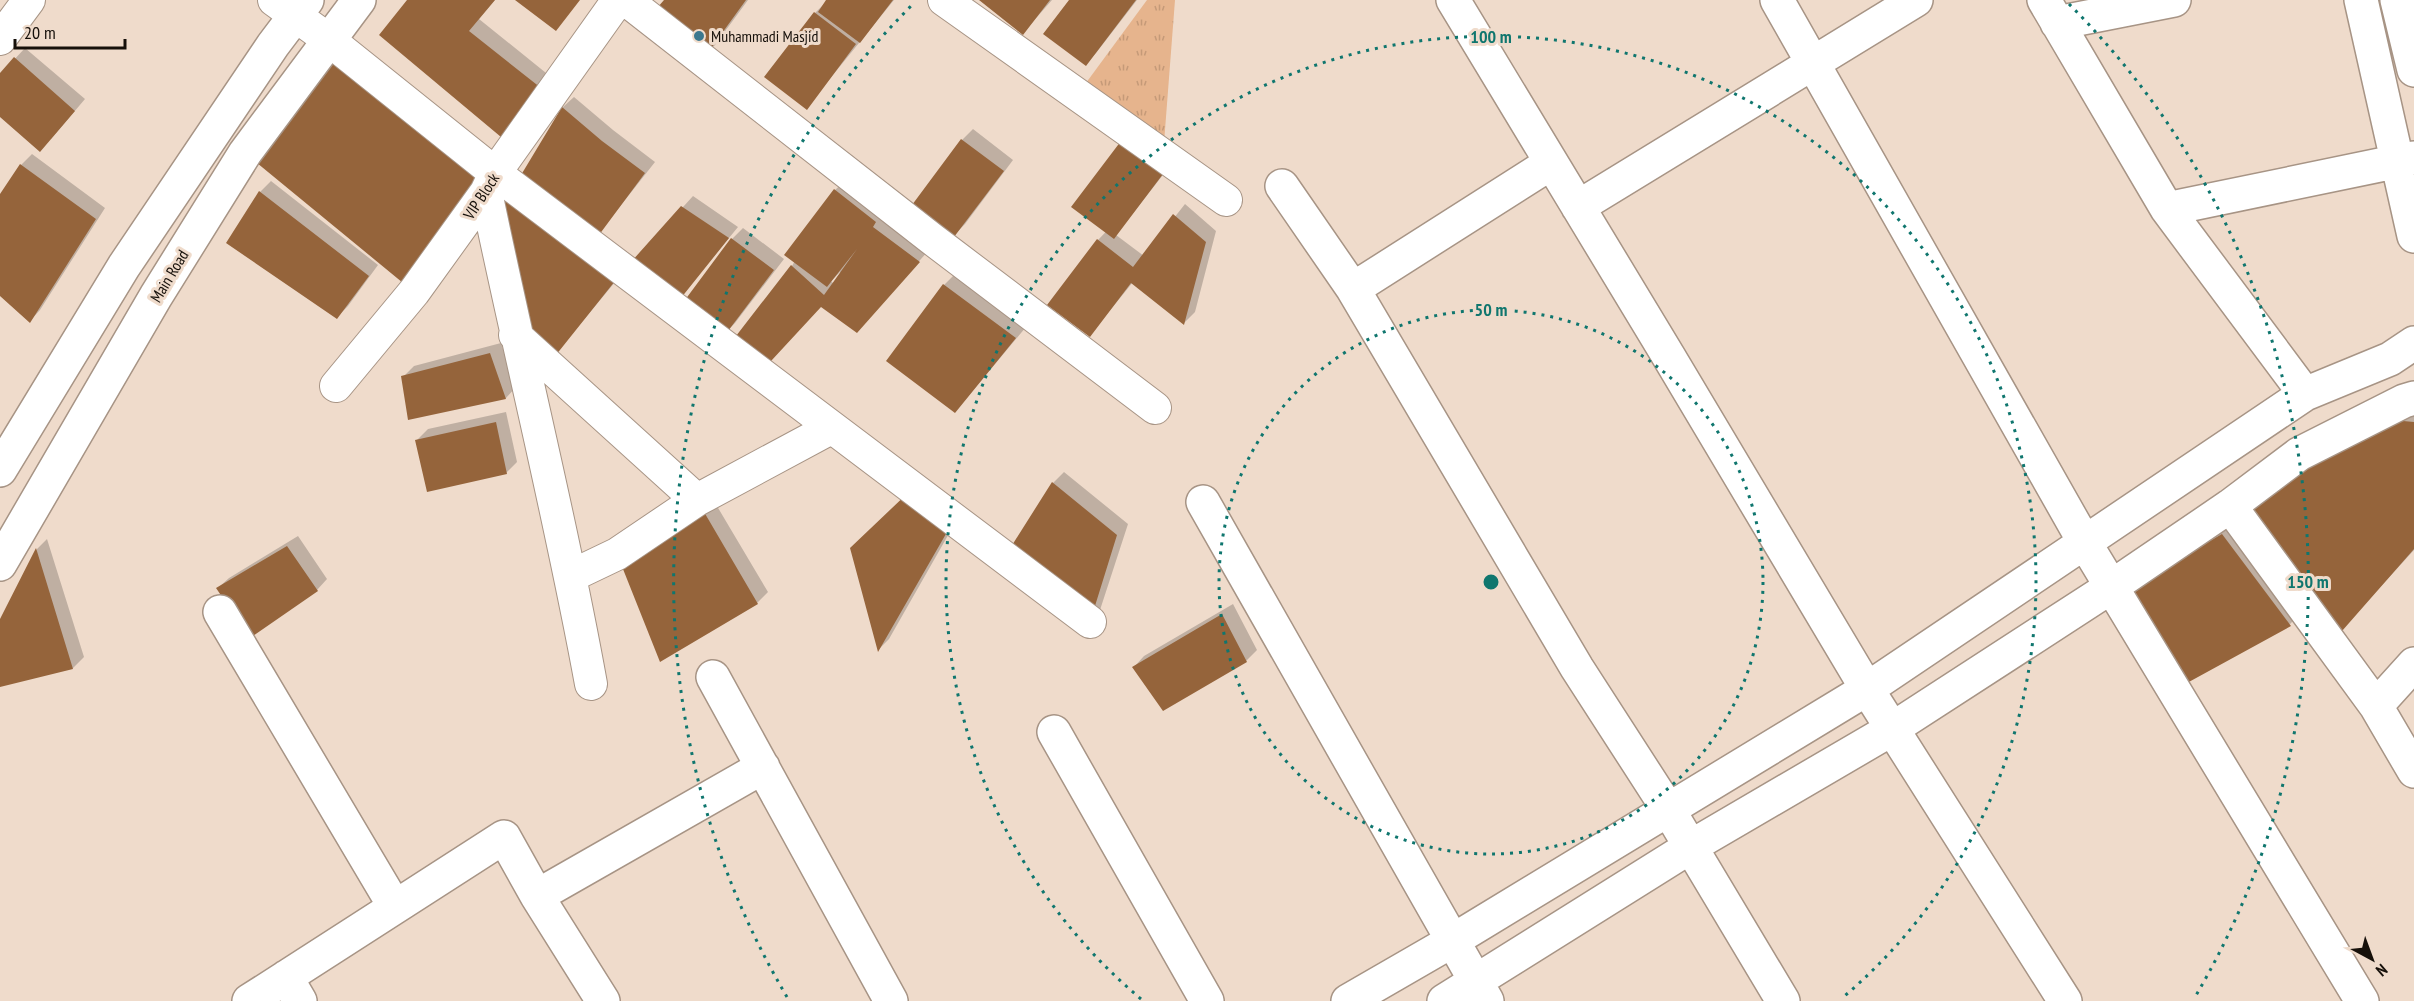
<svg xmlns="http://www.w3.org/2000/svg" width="2414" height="1001" font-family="'PT Sans Narrow',sans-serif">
	<defs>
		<pattern id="grass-tufts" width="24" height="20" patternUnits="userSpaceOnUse" patternTransform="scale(1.5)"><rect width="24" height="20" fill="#e6b48d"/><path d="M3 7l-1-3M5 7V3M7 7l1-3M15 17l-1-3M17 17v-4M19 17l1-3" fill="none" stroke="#c59a78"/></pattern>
	</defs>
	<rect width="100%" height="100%" fill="#efdbcb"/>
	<!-- grass -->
	<path fill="url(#grass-tufts)" d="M1147,0h28l-12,156 -80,-69z"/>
	<!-- shadow -->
	<path fill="#0003" fill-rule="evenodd" d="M409,0h86l-16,19 72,58 -39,47z
		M666,0h82l-33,45 -11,11z
		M828,0h66l-88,108 9,-95z
		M982,0h70l-29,33z
		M1071,0h66l-41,53 -10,11z
		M25,48l60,51 -34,40 -51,-24v-40z
		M574,97l39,33 42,32 -56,71 36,27 58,-64 45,31 -65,79 -48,-36 -77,93 -26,-188 41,-68z
		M973,129l40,31 -48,64 -11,11 -40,-31 48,-64z
		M32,154l73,54 -65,102 -10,11 -30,-27v-97l21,-32z
		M1173,162l-57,73 28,21 41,-52 31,27 -21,81 -11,11 -51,-41 -43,53 8,-95z
		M846,180l83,70 -72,81 -65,-65 43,-76zM840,272l1,1 -7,11 -3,-3z
		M271,181l107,84 -30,41 -11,11 -109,-75 32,-50z
		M743,228l41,31 -49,64 -10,10 6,-93z
		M955,274l71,53 -61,73 -77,-40 56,-75z
		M501,343l15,44 -10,11 -97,20 -6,-41 11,-11z
		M2414,400v150l-72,79 -110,-123z
		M506,412l11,50 -11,11 -89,-33 11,-11z
		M1064,472l64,52 -28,86 -11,10 -36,-137z
		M708,491l60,101 -11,11 -139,-49z
		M963,509l-74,130 -10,10 -27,-101z
		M2234,524l66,90 -10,10 -147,-48z
		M298,536l29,43 -10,11 -99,-2 11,-10z
		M47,539l37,118 -11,11 -73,17v-63l37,-73z
		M1233,604l24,46 -11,11 -82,48 -30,-42 10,-11z"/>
	<!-- building -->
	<path fill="#95643b" d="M407,0h88l-26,31 72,57 -40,49 -122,-102z
		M515,0h65l-24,31z
		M664,0h82l-42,58 -53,-43z
		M826,0h67l-33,43 -42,-31z
		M979,0h71l-27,35z
		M1069,0h67l-50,66 -43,-32z
		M814,12l42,32 -49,66 -43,-33z
		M339,49l284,222 -75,94 -33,-31 -29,-142 -72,100 -169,-139z
		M14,57l61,54 -35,41 -40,-35v-44z
		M562,107l40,34 43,32 -49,66 -81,-54z
		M961,139l43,32 -50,66 -42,-32z
		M1121,141l42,33 -49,65 -43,-32z
		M20,164l76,55 -66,104 -30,-27v-102z
		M834,189l42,33 -3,5 47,35 -63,71 -36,-26 -62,67 -23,-38 55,-71 33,30 33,-46 -30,38 -43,-32z
		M259,191l110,85 -32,43 -111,-76z
		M681,206l48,32 -56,70 -50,-37z
		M1173,214l33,28 -22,83 -53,-42 -41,54 -43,-32 50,-66 36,28z
		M731,238l43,32 -49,65 -43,-31z
		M943,284l73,54 -61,75 -69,-52z
		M490,353l16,46 -98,21 -7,-44z
		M2370,418l44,4v127l-72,82 -112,-125z
		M496,422l11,52 -80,18 -12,-52z
		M1052,482l65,53 -27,87 -86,-64z
		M912,489l42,31 -76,132 -28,-104z
		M697,500l61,104 -98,58 -43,-108z
		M2222,534l69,92 -104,57 -57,-96z
		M287,546l31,45 -68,47 -34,-50z
		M36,548l37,121 -73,18v-68z
		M1222,614l25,48 -84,49 -31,-44z"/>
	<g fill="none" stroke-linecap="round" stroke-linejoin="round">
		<defs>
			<path id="pedestrian" d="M274,0l55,40 166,133 595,449
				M626,0l306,239 223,169
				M944,0l282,200
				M0,39l29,-39
				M486,192c34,165 75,327 105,492
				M515,335l182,165
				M336,386l78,-94 72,-100 9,-19 123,-173
				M571,576l46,-22 80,-54 134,-72"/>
			<path id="minor" d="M1453,0l216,357 198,332 198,312
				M1777,0l308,543 277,458
				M2044,0l123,209 138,185
				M2361,0l53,236
				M2397,0l17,70
				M2057,23l117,-23
				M1282,186l71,103 198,-126
				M1578,207l338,-207
				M2167,209l247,-51
				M1353,289l224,379 91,141 115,192
				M0,470l124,-204 149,-221 34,-45
				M1203,502l284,499
				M2230,506l146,200 38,-42
				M0,564l156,-268 89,-143 114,-153
				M220,612l175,295
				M713,677l178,324
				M2376,706l38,65
				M1054,732l153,269
				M286,977l14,24
				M249,1001l255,-164 33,59
				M603,1001l-66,-105 226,-129
				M1348,1001l104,-60 415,-252 438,-295 85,-35 24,-16
				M1444,1001l246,-154 202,-118 219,-142 119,-81 69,-52 105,-53 10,-3"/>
		</defs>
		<!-- pedestrian casing -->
		<use href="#pedestrian" stroke="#a79485" stroke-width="34"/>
		<!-- minor casing -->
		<use href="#minor" stroke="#a79485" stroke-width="36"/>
		<!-- pedestrian -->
		<use href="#pedestrian" stroke="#fff" stroke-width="32"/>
		<!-- minor -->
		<use href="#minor" stroke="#fff" stroke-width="33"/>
	</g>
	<!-- distance rings -->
	<g fill="none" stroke="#0f766e" stroke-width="3" stroke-dasharray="3 6">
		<circle cx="1491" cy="582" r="272"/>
		<path d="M1141 999A545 545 0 1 1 1841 999"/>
		<path d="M787 997A817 817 0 0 1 913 4M2069 4A817 817 0 0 1 2195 997"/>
	</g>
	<!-- markers -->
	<circle fill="#3c788f" stroke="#efdbcb" stroke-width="2" cx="699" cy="36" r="6"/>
	<g text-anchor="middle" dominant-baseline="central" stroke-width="6" stroke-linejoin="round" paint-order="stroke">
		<!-- poi labels -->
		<g font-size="16" fill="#16100a" stroke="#efdbcb" text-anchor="start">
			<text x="711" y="36">Muhammadi Masjid</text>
		</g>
		<!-- street labels -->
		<g font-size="16" fill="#16100a" stroke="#efdbcb">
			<text transform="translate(481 196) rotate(-57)">VIP Block</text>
			<text transform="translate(169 276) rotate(-59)">Main Road</text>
		</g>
	</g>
	<circle cx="1491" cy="582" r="9" fill="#0f766e" stroke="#efdbcb" stroke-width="3"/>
	<g font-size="18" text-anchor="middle" font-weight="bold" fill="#0f766e" stroke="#efdbcb" stroke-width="6" stroke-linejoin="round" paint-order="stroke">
		<text x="1491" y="43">100 m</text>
		<text x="1491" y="316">50 m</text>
		<text x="2308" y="588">150 m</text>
	</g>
	<!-- north arrow -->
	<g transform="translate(2372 959) rotate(139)" stroke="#efdbcb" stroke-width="4.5" paint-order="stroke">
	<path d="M0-4.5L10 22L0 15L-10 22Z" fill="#16100a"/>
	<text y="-9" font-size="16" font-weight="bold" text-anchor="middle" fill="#16100a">N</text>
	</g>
	<!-- scale -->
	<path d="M15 39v9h110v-9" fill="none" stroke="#16100a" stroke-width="3"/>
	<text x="24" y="39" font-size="18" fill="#16100a" stroke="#efdbcb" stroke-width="4.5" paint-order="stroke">20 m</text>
</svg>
